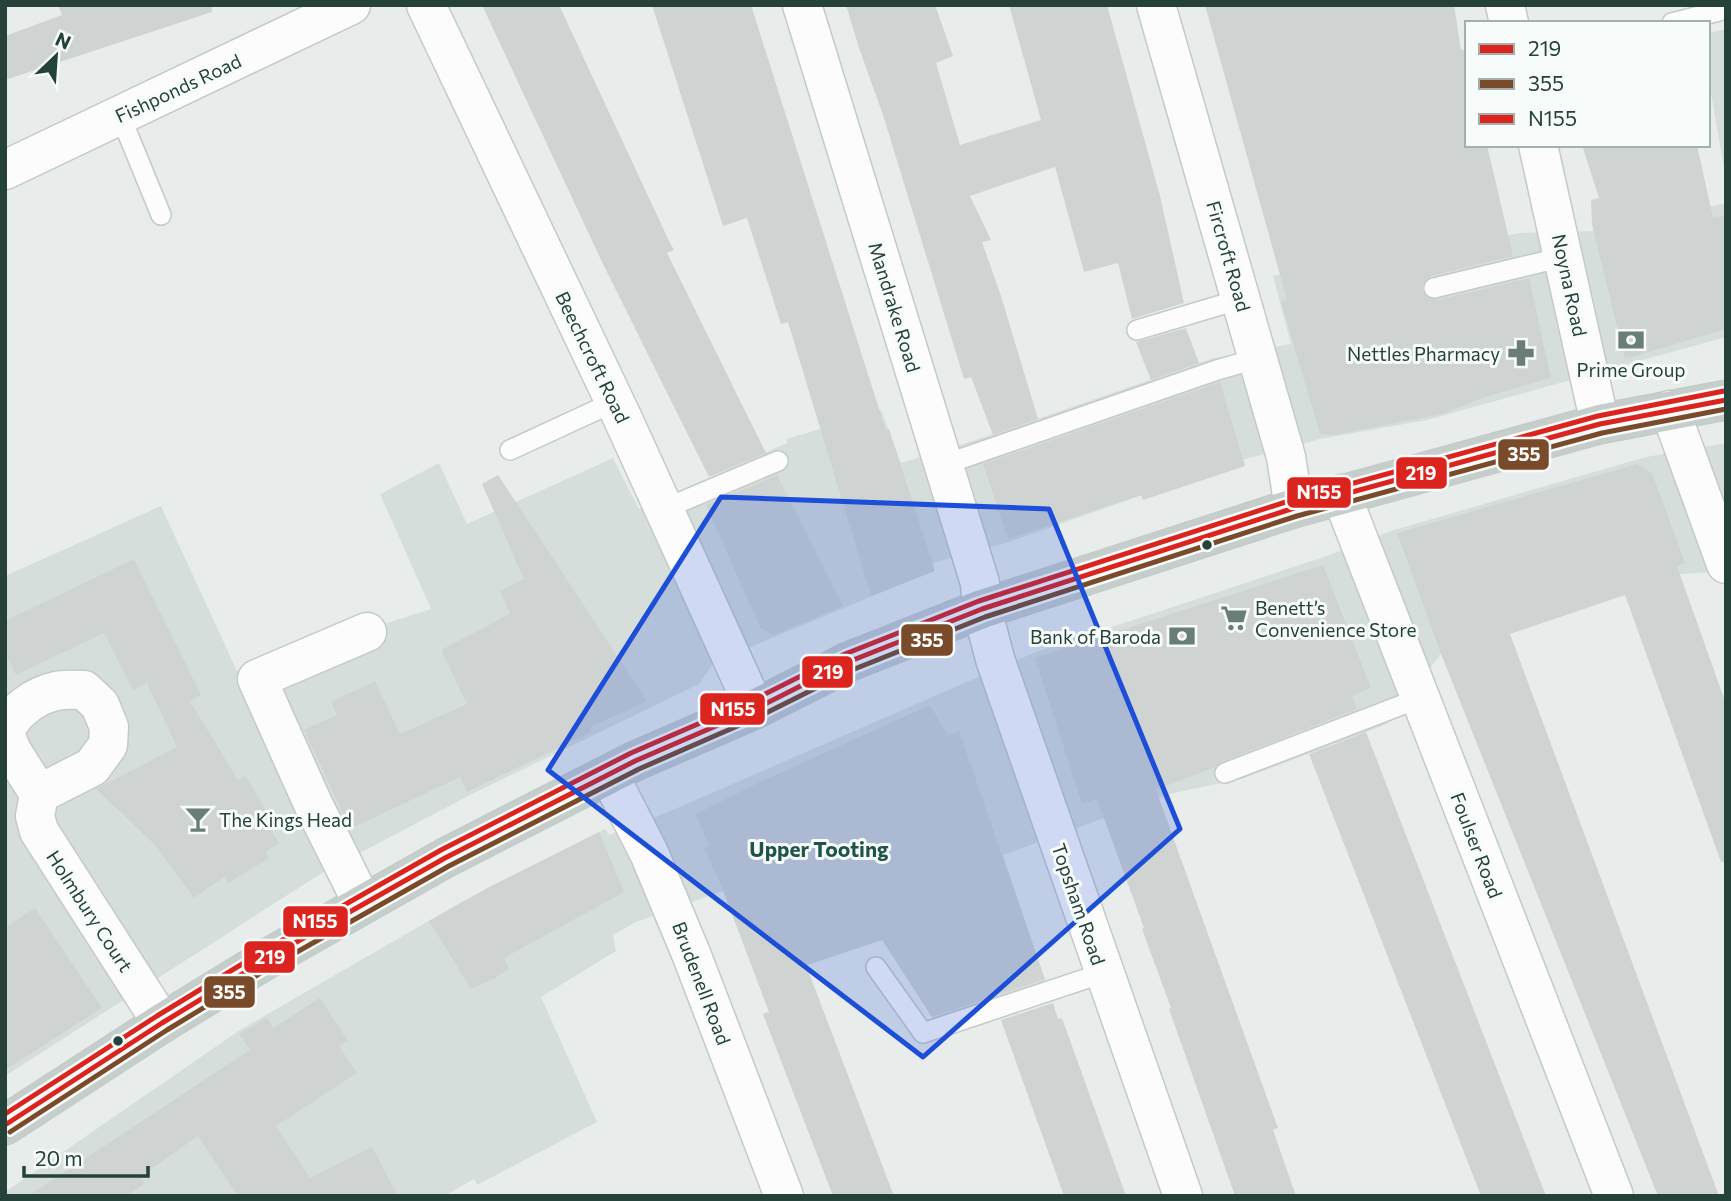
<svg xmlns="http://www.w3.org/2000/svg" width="1731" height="1201" font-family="Commissioner,sans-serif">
	<rect width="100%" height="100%" fill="#e8edeb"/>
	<!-- built -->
	<path fill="#d6dedb" d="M1726,29v151l-18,-104v-43z
		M1726,203v134l-299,83 -107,19 -78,21 -233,82 -76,21 -5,10 -173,72 -43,20 -13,19 -229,111 -148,78 -317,203v-500l156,-70 76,165 194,-62 -51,-115 59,-31 28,61 146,-66 26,51 148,-66v-4l94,-29 20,53 75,-23 238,-82 77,-14 -18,-68 111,-31 6,16 129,-28 78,-2z
		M1726,443v129l-46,2 -123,44 -2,-6 -60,20 -54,22 -54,70 -143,54 -74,16 -167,61 42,126 -112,38 -37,-58 10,-29 -148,50 -35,-91 -87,31 -23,13 3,16 -75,46 56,125 -120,63 -3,-6 -30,17h-439v-4l235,-162 218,-126 141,-72 6,-3 4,6 66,-26 361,-157 285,-94 73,-28 252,-73z"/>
	<!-- building -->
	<path fill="#cfd4d2" d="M58,5h153l1,7 -207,68v-44l57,-21z
		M482,5h77l111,238 4,7 -7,3 99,200 -57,24 -107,-215z
		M652,5h99l135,426 3,-2 46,142 -64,25 -83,-274 -7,2 -34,-106 -24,8z
		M846,5h89l18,51 -17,7 24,82 81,-25 -32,-115h98l53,191 24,107 -52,16 -14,-56 -34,9 -29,-105 -85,29 21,44 -9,2 19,54 37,123 -45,16 -22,-58 -7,2 -81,-264 -24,-67z
		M1205,5h249l7,45 6,-1v96h20l26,111 -82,20 -8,8 -1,7 8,8 7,1 92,-22 22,100 -63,18 -46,18 -108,21 -14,-1 -39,-132 6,-2z
		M1582,145h115l16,73 13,-3v114l-101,30 -33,-135 -1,-24 8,-2z
		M1186,328l13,35 -48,17 -15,-38z
		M1220,382l25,84 -102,34 -2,-5 -133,44 -25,-75z
		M1637,464l15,9 33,90 -8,3 49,138v158h-5l-96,-267 -115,39 209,562h-61l-217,-542 -44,-121z
		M498,475l149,226 -55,25 -2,7 -123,59 -7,-15 -110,52 -46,-99 33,-15 -6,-13 44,-21 25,53 67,-30 -26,-54 69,-36 -10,-23 24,-12 -42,-95z
		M777,475l66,131 -69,29 -14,-8 -54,-122z
		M134,559l67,136 -11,6 48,79 7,-5 25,42 -5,3 14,23 -14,9 4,6 -41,25 -4,-6 -30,21 -40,-54 -58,-55 81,-42 -30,-64 -14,7 -29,-57 -88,42 -11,-22v-32z
		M1323,565l48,123 -19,8 5,13 -136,53 -6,5 -59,23 122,338 -5,2 23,66h-61l-66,-187 2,-1 -29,-79 2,-1 -47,-129 -15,5 -47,-146z
		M930,705l18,31 11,-5 86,248 -113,38 -50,-77 -76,25 88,231h-61l-70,-182 6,-2 -46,-122 -19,-42 5,-2 -13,-32 62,-31z
		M1366,732l180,464h-65l-172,-442z
		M599,832l25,60 -120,66 5,11 -12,8 -26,12 -42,-68 62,-35z
		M35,908l67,100 -97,62v-142z
		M320,998l28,43 -9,5 18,27 -81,53 34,52 62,-31 26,49h-160l-40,-60 -58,41 5,6 -18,13h-99l222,-146 -11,-16 28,-16 6,10z
		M1053,1003l5,16 4,-1 64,178h-62l-63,-176z"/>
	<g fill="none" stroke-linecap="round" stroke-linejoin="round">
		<defs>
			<path id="service" d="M1672,23l47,-12
				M120,115l41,100
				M1434,288l129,-31
				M1137,330l104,-31
				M510,450l104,-48
				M943,465l274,-95 42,-12
				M664,509l114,-48
				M1225,773l195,-75
				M876,967l47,66 180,-60"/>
			<path id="minor" d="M426,5l196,412 133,292
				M802,5l178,578 2,26 13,50 188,537
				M1156,5l130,452 8,51
				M1505,5l4,18
				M1538,145l62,279
				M5,170l346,-165
				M1670,410l56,154
				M1341,494l273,702
				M5,731c9,-20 29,-35 51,-40 8,-2 19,-1 28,-1l16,15 9,22 -1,18 -16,22 -53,27
				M5,734l7,17 27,43 -4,22 4,15 123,192
				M609,775l40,78 43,103 92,240
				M363,904l-49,-98 -57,-127 110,-47"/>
			<path id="trunk" d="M5,1125l157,-102 108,-66 175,-99 190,-97 120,-52 93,-47 134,-53 312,-101 306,-84 126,-24"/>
		</defs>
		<!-- service casing -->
		<use href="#service" stroke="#c5cac8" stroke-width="22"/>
		<!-- minor casing -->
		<use href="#minor" stroke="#c5cac8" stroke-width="41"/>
		<!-- trunk casing -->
		<use href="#trunk" stroke="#c3ccc9" stroke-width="41"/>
		<!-- service -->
		<use href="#service" stroke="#fcfcfc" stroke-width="19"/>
		<!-- minor -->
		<use href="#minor" stroke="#fcfcfc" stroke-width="38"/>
		<!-- trunk -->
		<use href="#trunk" stroke="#c6cecc" stroke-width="38"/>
		<defs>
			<path id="bus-1" d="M5,1125l157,-102 108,-66 175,-99 190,-97 120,-52 93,-47 134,-53 312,-101 306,-84 126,-24"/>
			<path id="bus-2" d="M10,1132l157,-102 107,-65 175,-99 190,-97 119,-52 94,-47 133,-53 312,-101 305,-83 124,-24"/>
			<path id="bus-3" d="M5,1114l152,-98 108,-66 176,-100 190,-97 120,-52 94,-47 134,-53 313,-101 306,-84 126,-25"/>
		</defs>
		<!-- bus-1 casing -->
		<use href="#bus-1" stroke="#f7fbf9" stroke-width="10"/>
		<!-- bus-2 casing -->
		<use href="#bus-2" stroke="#f7fbf9" stroke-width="10"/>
		<!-- bus-3 casing -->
		<use href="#bus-3" stroke="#f7fbf9" stroke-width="10"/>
		<!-- bus-1 -->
		<use href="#bus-1" stroke="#dc241f" stroke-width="5"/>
		<!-- bus-2 -->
		<use href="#bus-2" stroke="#7a4b2a" stroke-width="5"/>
		<!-- bus-3 -->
		<use href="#bus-3" stroke="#dc241f" stroke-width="5"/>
	</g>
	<!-- marked area -->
	<path fill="#1d4ed8" fill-opacity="0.2" stroke="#1d4ed8" stroke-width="5" stroke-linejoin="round" d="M721,497l328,12 131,320 -257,228 -375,-287z"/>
	<!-- icons -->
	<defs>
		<symbol id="bank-bare" viewBox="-9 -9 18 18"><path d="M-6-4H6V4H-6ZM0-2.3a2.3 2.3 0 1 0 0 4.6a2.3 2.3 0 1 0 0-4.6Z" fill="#697e78" stroke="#f7fbf9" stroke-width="2.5" paint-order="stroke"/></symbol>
		<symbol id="pharmacy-bare" viewBox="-9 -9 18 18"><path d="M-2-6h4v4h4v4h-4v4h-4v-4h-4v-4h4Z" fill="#697e78" stroke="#f7fbf9" stroke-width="2.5" paint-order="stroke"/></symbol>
		<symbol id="supermarket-bare" viewBox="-9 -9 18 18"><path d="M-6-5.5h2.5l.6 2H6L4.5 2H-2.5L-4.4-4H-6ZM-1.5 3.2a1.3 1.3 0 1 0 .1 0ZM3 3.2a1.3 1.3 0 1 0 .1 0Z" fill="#697e78" stroke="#f7fbf9" stroke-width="2.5" paint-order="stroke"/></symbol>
		<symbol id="bar-bare" viewBox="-9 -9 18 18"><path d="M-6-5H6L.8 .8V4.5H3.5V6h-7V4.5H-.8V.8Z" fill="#697e78" stroke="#f7fbf9" stroke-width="2.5" paint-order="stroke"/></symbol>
	</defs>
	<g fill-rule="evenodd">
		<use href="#bank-bare" x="1612" y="321" width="38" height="38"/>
		<use href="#pharmacy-bare" x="1502" y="334" width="38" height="38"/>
		<use href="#supermarket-bare" x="1215" y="599" width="38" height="38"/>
		<use href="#bank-bare" x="1163" y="617" width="38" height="38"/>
		<use href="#bar-bare" x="179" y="800" width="38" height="38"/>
	</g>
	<!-- markers -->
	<g fill="#24423a" stroke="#f7fbf9" stroke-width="2.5">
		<circle cx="1207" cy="545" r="6"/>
		<circle cx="118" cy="1041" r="6"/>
	</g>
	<g text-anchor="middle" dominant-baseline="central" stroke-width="6" stroke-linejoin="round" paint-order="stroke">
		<!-- street labels -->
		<g font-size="19" fill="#24423a" stroke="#f7fbf9">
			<text transform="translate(178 88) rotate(-25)">Fishponds Road</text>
			<text transform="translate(1229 256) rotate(74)">Fircroft Road</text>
			<text transform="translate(1570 285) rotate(78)">Noyna Road</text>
			<text transform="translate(895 307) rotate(73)">Mandrake Road</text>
			<text transform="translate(593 357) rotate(64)">Beechcroft Road</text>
			<text transform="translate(1477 845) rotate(69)">Foulser Road</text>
			<text transform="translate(1079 904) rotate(71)">Topsham Road</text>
			<text transform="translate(90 911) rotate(57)">Holmbury Court</text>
			<text transform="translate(702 983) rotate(69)">Brudenell Road</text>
		</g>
		<!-- poi labels -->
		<g font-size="19" fill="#24423a" stroke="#f7fbf9" text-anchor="end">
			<text x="1500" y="353">Nettles Pharmacy</text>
			<text x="1631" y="369" text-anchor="middle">Prime Group</text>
			<text x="1255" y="607" text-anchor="start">Benett’s<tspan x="1255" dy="22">Convenience Store</tspan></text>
			<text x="1161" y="636">Bank of Baroda</text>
			<text x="219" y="819" text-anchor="start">The Kings Head</text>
		</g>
		<!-- neighbourhood labels -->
		<g font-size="21" font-weight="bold" fill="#1f5548" stroke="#f7fbf9">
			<text x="819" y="848">Upper Tooting</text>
		</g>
	</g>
	<g stroke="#f7fbf9" stroke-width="2.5">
		<rect x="1497" y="438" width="53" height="33" rx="7" fill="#7a4b2a"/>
		<rect x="1395" y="456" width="53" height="34" rx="7" fill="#dc241f"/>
		<rect x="1286" y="476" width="66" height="33" rx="7" fill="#dc241f"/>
		<rect x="900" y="623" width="54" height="34" rx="7" fill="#7a4b2a"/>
		<rect x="801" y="655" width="53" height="34" rx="7" fill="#dc241f"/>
		<rect x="699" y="692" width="67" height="34" rx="7" fill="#dc241f"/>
		<rect x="282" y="905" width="67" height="33" rx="7" fill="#dc241f"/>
		<rect x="243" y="940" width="53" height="34" rx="7" fill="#dc241f"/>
		<rect x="203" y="975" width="53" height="34" rx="7" fill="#7a4b2a"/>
	</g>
	<g font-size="19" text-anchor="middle" font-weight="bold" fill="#fff">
		<text x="1524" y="461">355</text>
		<text x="1421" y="480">219</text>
		<text x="1319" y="499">N155</text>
		<text x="927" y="647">355</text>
		<text x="828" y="679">219</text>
		<text x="733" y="716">N155</text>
		<text x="315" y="928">N155</text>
		<text x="270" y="964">219</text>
		<text x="229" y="999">355</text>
	</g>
	<!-- border -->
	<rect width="1731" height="1201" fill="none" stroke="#24423a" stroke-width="14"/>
	<!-- legend -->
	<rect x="1465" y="21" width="245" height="126" fill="#f7fbf9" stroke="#a3b1ad" stroke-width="2"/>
	<rect x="1479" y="44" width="35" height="10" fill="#dc241f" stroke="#a3b1ad" stroke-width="2"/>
	<text x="1528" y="56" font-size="21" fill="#24423a">219</text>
	<rect x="1479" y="79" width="35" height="10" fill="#7a4b2a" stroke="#a3b1ad" stroke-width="2"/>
	<text x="1528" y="91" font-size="21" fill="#24423a">355</text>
	<rect x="1479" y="114" width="35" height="10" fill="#dc241f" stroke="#a3b1ad" stroke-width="2"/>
	<text x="1528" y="126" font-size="21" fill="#24423a">N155</text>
	<!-- north arrow -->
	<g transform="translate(56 56) rotate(25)" stroke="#f7fbf9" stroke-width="5" paint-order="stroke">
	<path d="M0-5L12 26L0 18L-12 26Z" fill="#24423a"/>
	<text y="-10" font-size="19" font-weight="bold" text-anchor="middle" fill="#24423a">N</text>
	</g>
	<!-- scale -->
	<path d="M24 1166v10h124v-10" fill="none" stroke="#24423a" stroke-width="3.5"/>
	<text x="35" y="1166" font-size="21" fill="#24423a" stroke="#f7fbf9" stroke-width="5" paint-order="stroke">20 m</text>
</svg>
